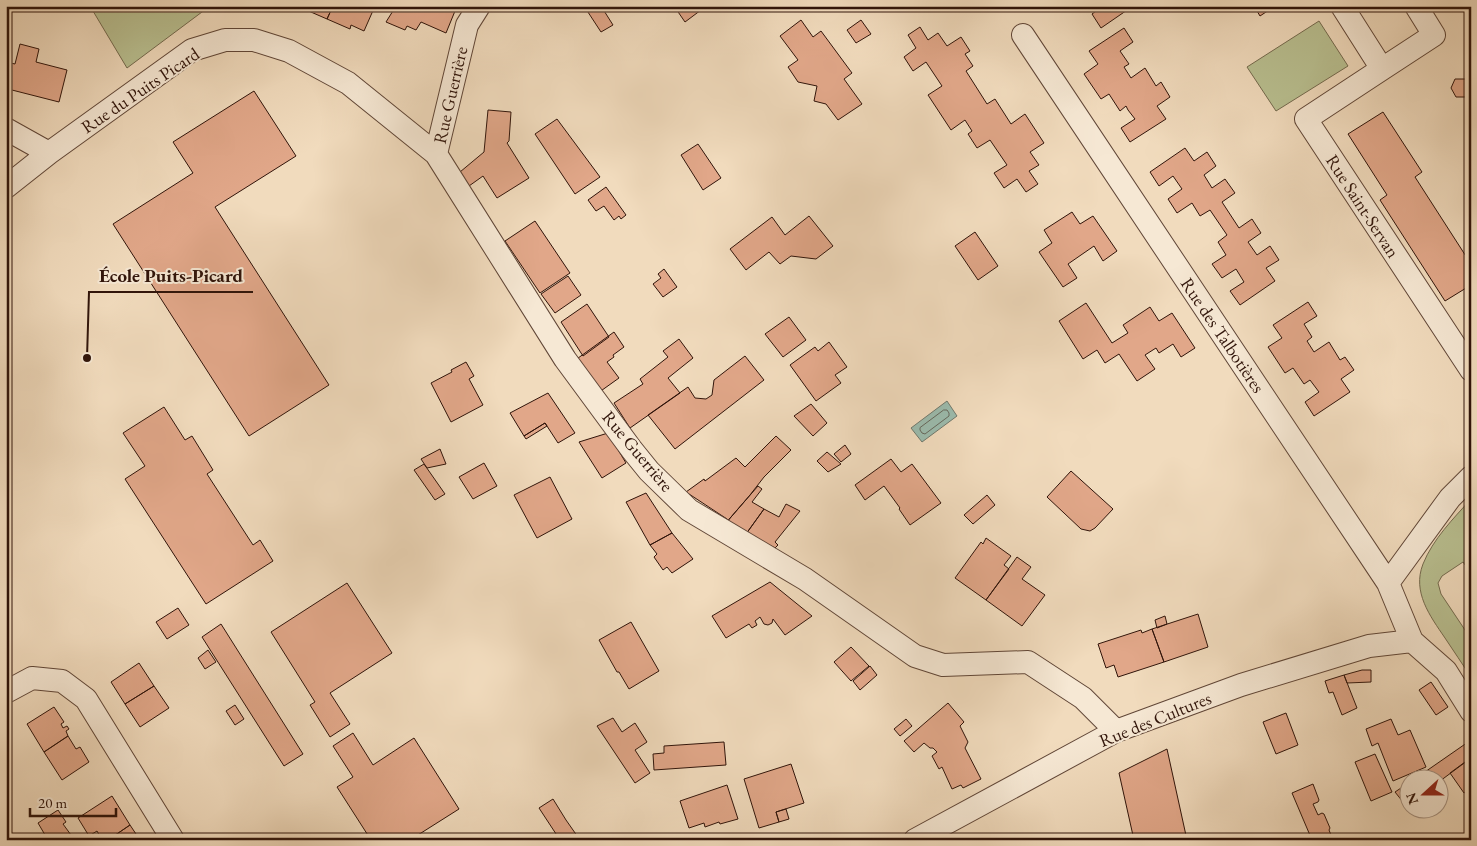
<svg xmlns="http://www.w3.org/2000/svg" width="1477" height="846" font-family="'EB Garamond',serif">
	<rect width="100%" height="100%" fill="#f1dbbd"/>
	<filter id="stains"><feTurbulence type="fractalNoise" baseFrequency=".004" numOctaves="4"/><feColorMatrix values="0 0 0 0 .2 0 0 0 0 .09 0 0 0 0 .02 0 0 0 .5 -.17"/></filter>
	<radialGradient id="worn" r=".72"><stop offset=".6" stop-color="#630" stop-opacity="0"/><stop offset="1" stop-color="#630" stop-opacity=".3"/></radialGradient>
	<!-- green -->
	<path fill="#b9c091" stroke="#746a4e" d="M90,6h120l-83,62z
		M1319,21l29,45 -72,45 -29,-44z
		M1471,499v74l-8,-11 -21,14 -4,7 3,11 30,45v38c-9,-13 -17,-26 -26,-39 -15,-22 -33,-46 -22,-74 10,-25 30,-45 48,-65z"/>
	<!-- water -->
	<path fill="#9bbbad" stroke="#70786c" d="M947,401l10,15 -35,26 -11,-14z"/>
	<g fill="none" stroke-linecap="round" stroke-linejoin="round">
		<!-- shore -->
		<path stroke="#66685c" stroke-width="1" d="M944,410h3l2,3v3l-24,18 -3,-1 -2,-3v-2z"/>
	</g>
	<!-- building -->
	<path fill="#e1a789" stroke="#30140a" d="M306,6h27l-6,13 -23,-10z
		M333,6h42l-11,25 -13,-6 -1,4 -23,-10z
		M396,6h48l11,5 -9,22 -25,-11 -5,8 -9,-4 -2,4 -19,-8z
		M584,6h10l2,3 5,-3 12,19 -12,7z
		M674,6h25l2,4 -16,12z
		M1103,6h30l-32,22 -9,-14z
		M1254,6h21l-15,10z
		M801,20l12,17 8,-6 31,42 -8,6 18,25 -24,16 -12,-16 -12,-3 3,-15 -19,-4 -10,-15 10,-7 -18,-24z
		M861,20l10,14 -15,9 -9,-13z
		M920,27l8,13 10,-7 9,13 14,-9 9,14 -5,3 8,12 -7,5 21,33 8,-5 16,25 14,-10 19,29 -14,9 9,13 -10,6 9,13 -12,8 -9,-13 -13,9 -10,-15 13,-8 -17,-25 -13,8 -9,-14 4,-3 -7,-11 -14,10 -23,-35 14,-9 -16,-24 -13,9 -9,-14 12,-9 -8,-13z
		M1124,28l9,14 -13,9 9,13 -5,3 7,11 14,-10 11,18 5,-4 9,15 -13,9 9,13 -36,23 -9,-14 14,-9 -7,-9 -2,-4 -6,5 -11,-17 -8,5 -17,-25 14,-10 -9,-13z
		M20,44l19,5 -3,13 31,8 -8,32 -51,-13 3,-10 -5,-1v-16l9,2z
		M1455,79h11l5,7v4l-4,7h-11l-5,-9z
		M254,91l42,65 -81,51 114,178 -80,51 -136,-212 80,-51 -20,-31z
		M488,110l23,2 -2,29 -2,2 22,35 -32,20 -14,-22 -14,10 -9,-14 24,-20z
		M1383,112l39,60 -7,5 56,87v21l-26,16 -65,-101 7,-5 -39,-61z
		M557,119l43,58 -25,17 -40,-60z
		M698,144l23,34 -18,12 -22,-35z
		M1185,148l9,13 13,-9 9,14 -12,9 8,13 13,-9 10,14 -13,9 17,26 13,-9 9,14 -13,9 9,13 13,-9 9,14 -13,8 9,13 -35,24 -10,-14 14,-9 -8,-13 -14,9 -10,-14 14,-9 -8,-13 9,-7 -17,-25 -10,6 -8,-13 -15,10 -9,-14 14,-10 -9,-13 -14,10 -9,-14z
		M606,187l20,28 -5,4 -2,-3 -5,4 -10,-14 -8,5 -8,-11z
		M1072,212l8,12 13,-8 24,35 -14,10 -9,-15 -26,18 9,14 -14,9 -24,-35 13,-9 -8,-13z
		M809,216l24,30 -17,13 -25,-3 -11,8 -11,-12 -23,18 -16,-21 42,-32 13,18z
		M535,221l35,52 -30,20 -35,-52z
		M975,232l23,34 -20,14 -23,-34z
		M664,269l13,18 -14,10 -10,-13 8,-6 -3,-4z
		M568,276l13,19 -26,18 -14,-19z
		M1308,302l9,14 -13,8 8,13 -5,4 7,11 15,-10 11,18 5,-3 9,13 -13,9 9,13 -36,24 -9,-14 14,-10 -9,-12 -6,4 -11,-16 -8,5 -17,-26 14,-9 -9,-13z
		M1086,303l26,40 16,-10 -5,-8 27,-18 9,14 13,-8 23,35 -14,9 -8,-13 -14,9 -3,-5 -11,7 10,14 -18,12 -18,-27 -14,9 -8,-13 -14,9 -24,-38z
		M587,304l22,33 -26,19 -22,-34z
		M789,317l17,23 -23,17 -18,-23z
		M614,332l10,15 -11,8 1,2 -7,5 12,16 -21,15 -24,-32z
		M679,339l14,19 -25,20 12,15 -50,35 -16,-25 29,-19 -3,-5 28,-22 -5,-6z
		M829,342l18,25 -12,8 6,8 -25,18 -26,-36 25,-18 3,4z
		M745,356l19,24 -89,69 -27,-34 40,-28 7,11 11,1 6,-4 2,-15z
		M466,362l8,14 -5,3 14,26 -32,17 -20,-39 21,-11 -1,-2z
		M548,393l27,40 -17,10 -13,-20 -21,13 -14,-23z
		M811,404l16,19 -14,13 -19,-20z
		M164,407l21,33 7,-4 21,34 -6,4 46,71 7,-5 13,21 -67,43 -81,-125 20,-13 -22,-33z
		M545,423l2,3 -21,13 -2,-3z
		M608,433l18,30 -24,15 -23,-36z
		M776,436l15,14 -27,27 -14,18 -25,29 2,-5 -41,-27 18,-13 1,2 31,-23 9,9z
		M845,445l6,9 -10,8 -7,-8z
		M440,449l6,15 -19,4 -6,-9z
		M827,452l14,12 -13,8 -11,-11z
		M891,459l10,13 11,-8 29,39 -31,22 -11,-16 1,-1 -16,-22 -19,14 -10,-15z
		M484,463l13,23 -24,13 -14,-22z
		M424,464l21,30 -10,6 -21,-30z
		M1071,471l42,38 -18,19 -5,3 -9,-2 -34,-32z
		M550,477l22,42 -35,19 -23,-43z
		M758,486l4,3 -10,13 12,7 -18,25 -21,-10z
		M646,493l26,40 -22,12 -24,-43z
		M987,495l8,10 -22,19 -9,-9z
		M786,504l14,7 -25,31 3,3 -3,3 -29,-14 18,-25 15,8z
		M672,533l21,26 -21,14 -5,-6 -4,3 -9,-13 3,-3 -7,-9z
		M986,538l25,18 -7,9 5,4 -23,31 -31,-22 26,-36 2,2z
		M1017,557l14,10 -9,12 23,16 -23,31 -36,-26z
		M770,582l42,34 -27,19 -12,-16 -1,4 -4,2 -4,-1 -4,-7 -5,4 2,4 -5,3 -3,-4 -23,14 -14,-22z
		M347,583l45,70 -62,40 20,31 -20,13 -20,-32 5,-3 -44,-70z
		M178,608l11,17 -22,14 -11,-17z
		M1198,614l10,33 -44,15 -12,-33z
		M1165,616l2,8 -10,4 -2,-8z
		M631,622l28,49 -30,18 -10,-17h-2l-18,-32z
		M221,624l82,130 -19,12 -82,-129z
		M1152,629l12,33 -46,15 -4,-12 -8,3 -8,-24 43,-14 1,3z
		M851,647l18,19 -18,15 -17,-19z
		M208,650l8,12 -11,7 -7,-11z
		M139,663l15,23 -29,18 -14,-22z
		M870,666l7,9 -17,15 -7,-9z
		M1362,670h9v12l-24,1 -3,-8z
		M1344,675l13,33 -15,7 -9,-23 -4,1 -4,-12z
		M1431,682l17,25 -12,8 -17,-25z
		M154,686l15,22 -29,19 -15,-23z
		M948,703l16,19 -4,4 8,16 -3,6 16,31 -18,9 -2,-3 -9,4 -10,-22 -3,2 -7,-13 5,-4 -4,-4h-3l-6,-5 -10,9 -10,-11z
		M235,705l9,14 -9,6 -9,-14z
		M54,707l10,15 -3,2 2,4 4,-2 2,3 -3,2 2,5 -24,16 -17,-28z
		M1286,713l12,32 -22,9 -13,-32z
		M613,718l9,14 13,-9 12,19 -12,8 15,23 -15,10 -38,-57z
		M906,719l6,7 -12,10 -6,-7z
		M1391,719l7,16 12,-5 16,37 -33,14 -15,-38 -6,3 -6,-17z
		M353,733l20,32 41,-27 45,71 -49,31h-39l-34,-53 16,-10 -20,-31z
		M68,736l8,13 4,-2 9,15 -27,18 -18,-28z
		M1471,740v18l-31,23v-3h-15l-3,-4z
		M724,742l2,23 -72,5 -1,-16 11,-1v-7z
		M1167,749l20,91h-53l-15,-67z
		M1375,754l17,38 -21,9 -16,-39z
		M1465,762l6,8v19l-7,4 -14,-20z
		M791,764l13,39 -28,9 3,10 -20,6 -15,-49z
		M1410,782v15l-7,5 -8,-10z
		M1313,784l6,16 -1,2 -5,2 5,11 4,-2 2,1 6,14 -1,2 4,10h-21l-20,-47z
		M727,785l11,34 -18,5 -1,-2 -14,5 -1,-4 -15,5 -9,-27z
		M112,796l18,29 -22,15h-6l-5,-9 -8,5 -11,-18z
		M553,799l13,21 14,20h-20l-21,-32z
		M786,809l3,10 -10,3 -3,-10z
		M58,810l8,12 -3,2 8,11 -7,5h-16l-10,-17z
		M130,825l10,15h-32z"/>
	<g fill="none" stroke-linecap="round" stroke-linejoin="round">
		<defs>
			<path id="minor" d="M479,6l-12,19 -31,129 129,205 67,91 17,21 40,39 116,69 110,77 28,9 85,-3 55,36 33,33
				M1342,6l40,63 -76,50 165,251
				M1023,35l365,548 24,58 34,30 25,40
				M1382,69l52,-34 -18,-29
				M6,129l43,24
				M6,187l43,-34 143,-103 33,-10h29l35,11 59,32 88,71
				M1388,583l62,-85 21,-21
				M6,692l26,-14 30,3 24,18 87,141
				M915,840l201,-109 125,-46 128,-39 43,-5"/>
		</defs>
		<!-- minor casing -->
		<use href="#minor" stroke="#604637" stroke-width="24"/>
		<!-- minor -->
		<use href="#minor" stroke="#f6e8d4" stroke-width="22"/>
	</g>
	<g text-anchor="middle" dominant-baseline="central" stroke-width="4" stroke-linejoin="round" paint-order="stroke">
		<!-- street labels -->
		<g font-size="18" fill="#30140a" stroke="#f6e8d4">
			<text transform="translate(140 90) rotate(-34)">Rue du Puits Picard</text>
			<text transform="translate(450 95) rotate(-77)">Rue Guerrière</text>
			<text transform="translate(1363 206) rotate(57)">Rue Saint-Servan</text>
			<text transform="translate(1223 335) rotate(56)">Rue des Talbotières</text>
			<text transform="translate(638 451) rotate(50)">Rue Guerrière</text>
			<text transform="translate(1155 719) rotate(-22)">Rue des Cultures</text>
		</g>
	</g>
	<!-- callouts -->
	<path fill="none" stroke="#30140a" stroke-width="2" d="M87 358L89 292H253"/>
	<circle fill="#30140a" stroke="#f6e8d4" stroke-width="2" cx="87" cy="358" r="5"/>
	<g font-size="19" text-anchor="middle" font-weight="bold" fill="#30140a" stroke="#f6e8d4" stroke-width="4" stroke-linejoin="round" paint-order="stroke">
		<text x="171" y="282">École Puits-Picard</text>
	</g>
	<!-- margin -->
	<rect width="1477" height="846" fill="none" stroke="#f1dbbd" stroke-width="25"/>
	<rect x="8" y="8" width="1462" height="831" fill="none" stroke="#30140a" stroke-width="2.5"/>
	<rect x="12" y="12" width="1452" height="821" fill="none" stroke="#30140a"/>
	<!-- north arrow -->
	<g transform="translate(1424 794) rotate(249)"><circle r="24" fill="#f6e8d4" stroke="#a79383"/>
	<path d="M0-4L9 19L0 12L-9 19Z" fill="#8f2418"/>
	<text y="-8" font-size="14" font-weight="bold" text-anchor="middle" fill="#30140a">N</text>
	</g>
	<!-- scale -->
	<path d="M30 808v8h86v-8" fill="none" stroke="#30140a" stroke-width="2.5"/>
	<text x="38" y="808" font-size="15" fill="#30140a" stroke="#f6e8d4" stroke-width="4" paint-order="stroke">20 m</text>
	<rect width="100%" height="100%" filter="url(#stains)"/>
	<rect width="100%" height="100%" fill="url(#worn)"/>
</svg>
